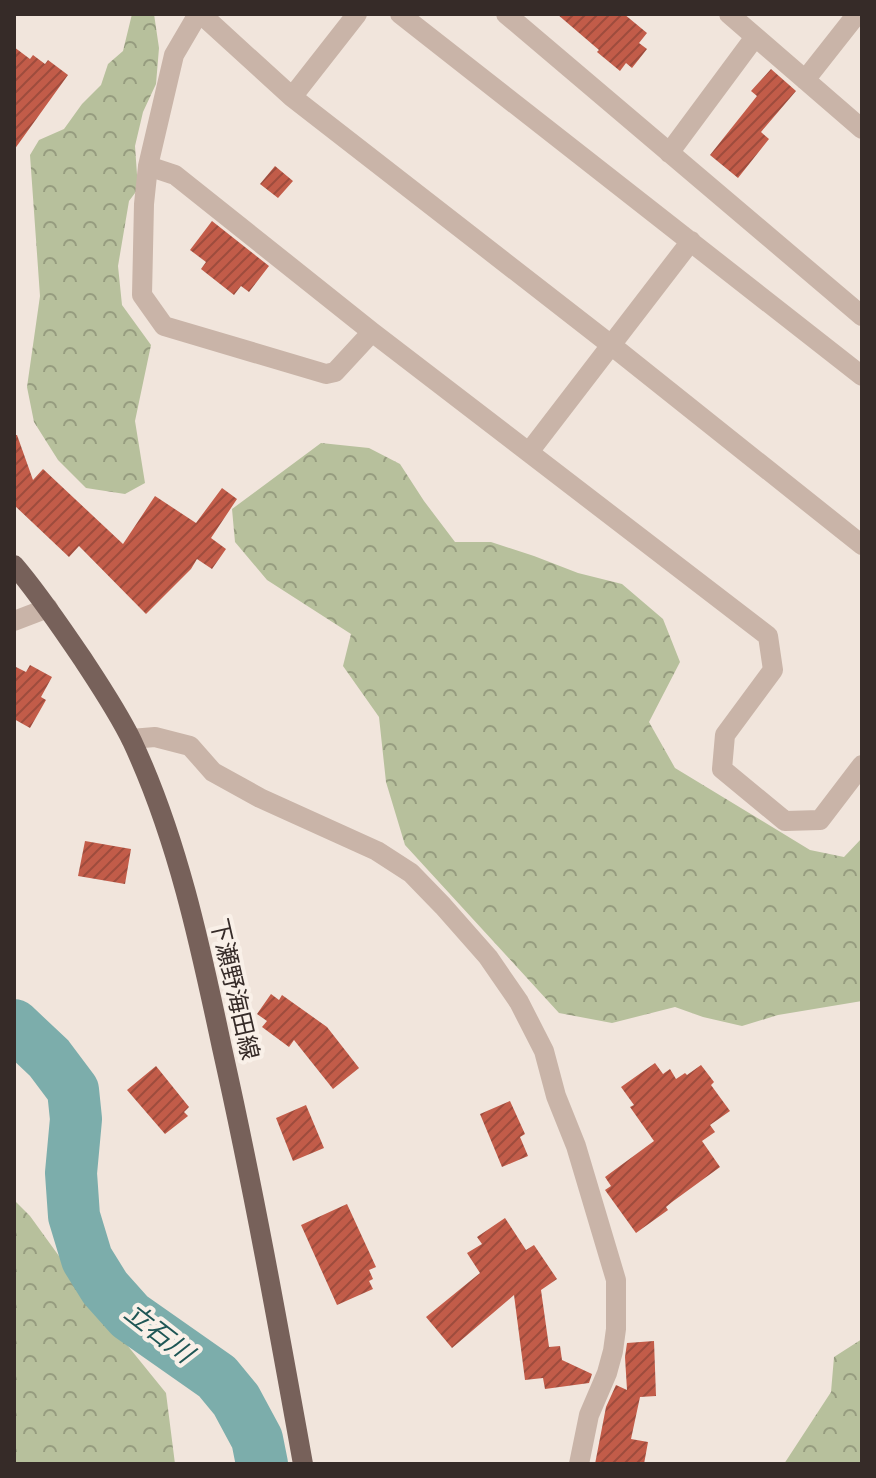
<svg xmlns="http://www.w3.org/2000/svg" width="876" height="1478" font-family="Figtree,'Noto Sans JP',sans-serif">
	<defs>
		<pattern id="forest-crowns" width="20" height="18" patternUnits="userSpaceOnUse" patternTransform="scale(2)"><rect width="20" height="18" fill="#b7c09c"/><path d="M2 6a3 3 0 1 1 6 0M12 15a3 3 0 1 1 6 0" fill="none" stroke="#969c7f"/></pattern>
		<pattern id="building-hatch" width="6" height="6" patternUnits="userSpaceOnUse" patternTransform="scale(2)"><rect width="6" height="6" fill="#c25c49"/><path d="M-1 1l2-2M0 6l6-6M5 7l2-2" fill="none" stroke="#9e4c3d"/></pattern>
	</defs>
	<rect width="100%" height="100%" fill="#f1e5dc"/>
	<!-- forest -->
	<path fill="url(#forest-crowns)" d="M132,14h22l5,34 -3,36 -13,28 -8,34 3,43 -9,12 -11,65 4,39 29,40 -16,76 10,62 -20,11 -39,-6 -28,-28 -24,-38 -7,-35 13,-91 -10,-141 9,-15 25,-11 18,-25 19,-19 7,-21 15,-13z
		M321,443l48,5 31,16 24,37 31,41h36l43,14 44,17 44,11 41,35 17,43 -31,60 26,46 135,82 34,7 18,-19v163l-84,14 -36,11 -39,-9 -28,-10 -63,16 -53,-10 -154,-168 -19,-63 -7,-65 -36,-51 8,-32 -84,-54 -32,-38 -3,-33z
		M14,1200l16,16 63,87 73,90 9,71h-161z
		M862,1339v125h-78l47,-72 3,-35z"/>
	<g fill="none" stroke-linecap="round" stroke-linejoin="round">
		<!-- river -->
		<path stroke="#7cadab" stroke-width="52" d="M14,1025l35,33 24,32 3,29 -5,54 3,43 13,43 18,29 25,28 87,61 19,23 21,39 5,25"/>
	</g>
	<!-- building -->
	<path fill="url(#building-hatch)" d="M557,14h67l23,19 -8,10 8,6 -15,19 -6,-5 -6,8 -23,-19 2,-2z
		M14,47l16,12 3,-4 12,9 3,-4 20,15 -54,75z
		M771,69l25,22 -35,41 8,7 -31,39 -28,-23 47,-59 -6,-5z
		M275,166l18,15 -15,17 -18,-14z
		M212,221l57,45 -20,26 -8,-6 -7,9 -33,-26 5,-7 -16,-12z
		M14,435h3l16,45 10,-11 80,75 32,-48 41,27 26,-35 15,11 -26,39 15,11 -14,20 -15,-10 -6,10 -45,45 -67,-68 -10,11 -55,-52z
		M30,665l22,12 -11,20 5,3 -16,28 -16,-9v-53l12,6z
		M85,841l46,8 -6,35 -47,-8z
		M271,994l8,6 3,-5 45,32 32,41 -26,21 -39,-49 -5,7 -27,-20 5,-6 -10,-7z
		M655,1063l8,11 7,-5 6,10 9,-6 2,2 14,-10 13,17 -3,3 19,26 -20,14 5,7 -13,9 18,26 -48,35 -6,5 2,3 -32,23 -31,-43 6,-4 -6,-9 49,-36 -24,-34 4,-2 -13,-18z
		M156,1066l33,41 -5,5 4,4 -23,18 -38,-44z
		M510,1101l15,33 -5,3 8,19 -26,11 -22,-53z
		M306,1105l18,43 -31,13 -17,-43z
		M347,1204l29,63 -7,3 4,9 -4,2 4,8 -36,16 -36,-80z
		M505,1218l21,32 8,-5 23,34 -16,11 8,57 11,-1 2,14 30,14 -3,9 -44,6 -2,-11 -18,2 -11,-85 -62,53 -26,-31 54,-44 -13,-20 15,-9 -5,-7z
		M654,1341l2,55 -16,1 -9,42 17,3 -4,22h-49l11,-57 10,-22 11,5 -2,-33 2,-14z"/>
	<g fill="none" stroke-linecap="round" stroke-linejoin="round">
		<!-- minor -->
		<path stroke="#c9b4a8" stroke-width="20" d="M198,14l-24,41 -26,111 -4,38 -2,91 22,31 162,48 9,-2 37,-40
			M201,14l91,83 319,248 251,200
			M400,14l462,362
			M506,14l356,302
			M729,14l133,115
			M805,80l52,-66
			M292,97l65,-83
			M669,153l86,-116
			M148,166l27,9 197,157 396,304 5,34 -48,65 -3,34 63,52 35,-1 42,-55
			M529,452l162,-211
			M14,621l34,-13
			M131,739l24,-2 35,9 23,26 47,26 117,53 34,22 32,33 45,51 31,45 25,49 12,45 20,50 40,134v49l-3,22 -6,22 -18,42 -10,49"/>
		<!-- major -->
		<path stroke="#77615a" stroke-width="20" d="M14,565c25,29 46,61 68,93 17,26 36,54 50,83 45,96 68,203 90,307 31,138 56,277 81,416"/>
	</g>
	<g text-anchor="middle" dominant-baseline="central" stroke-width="8" stroke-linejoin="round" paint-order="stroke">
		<!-- street labels -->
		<g font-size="24" fill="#362b28" stroke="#f9f0e8">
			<text transform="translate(235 989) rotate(77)">下瀬野海田線</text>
		</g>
		<!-- water labels -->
		<g font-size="26" font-style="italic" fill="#1f5655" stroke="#f9f0e8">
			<text transform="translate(159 1333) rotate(38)">立石川</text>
		</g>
	</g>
	<!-- border -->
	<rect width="876" height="1478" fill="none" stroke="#362b28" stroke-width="32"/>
</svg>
